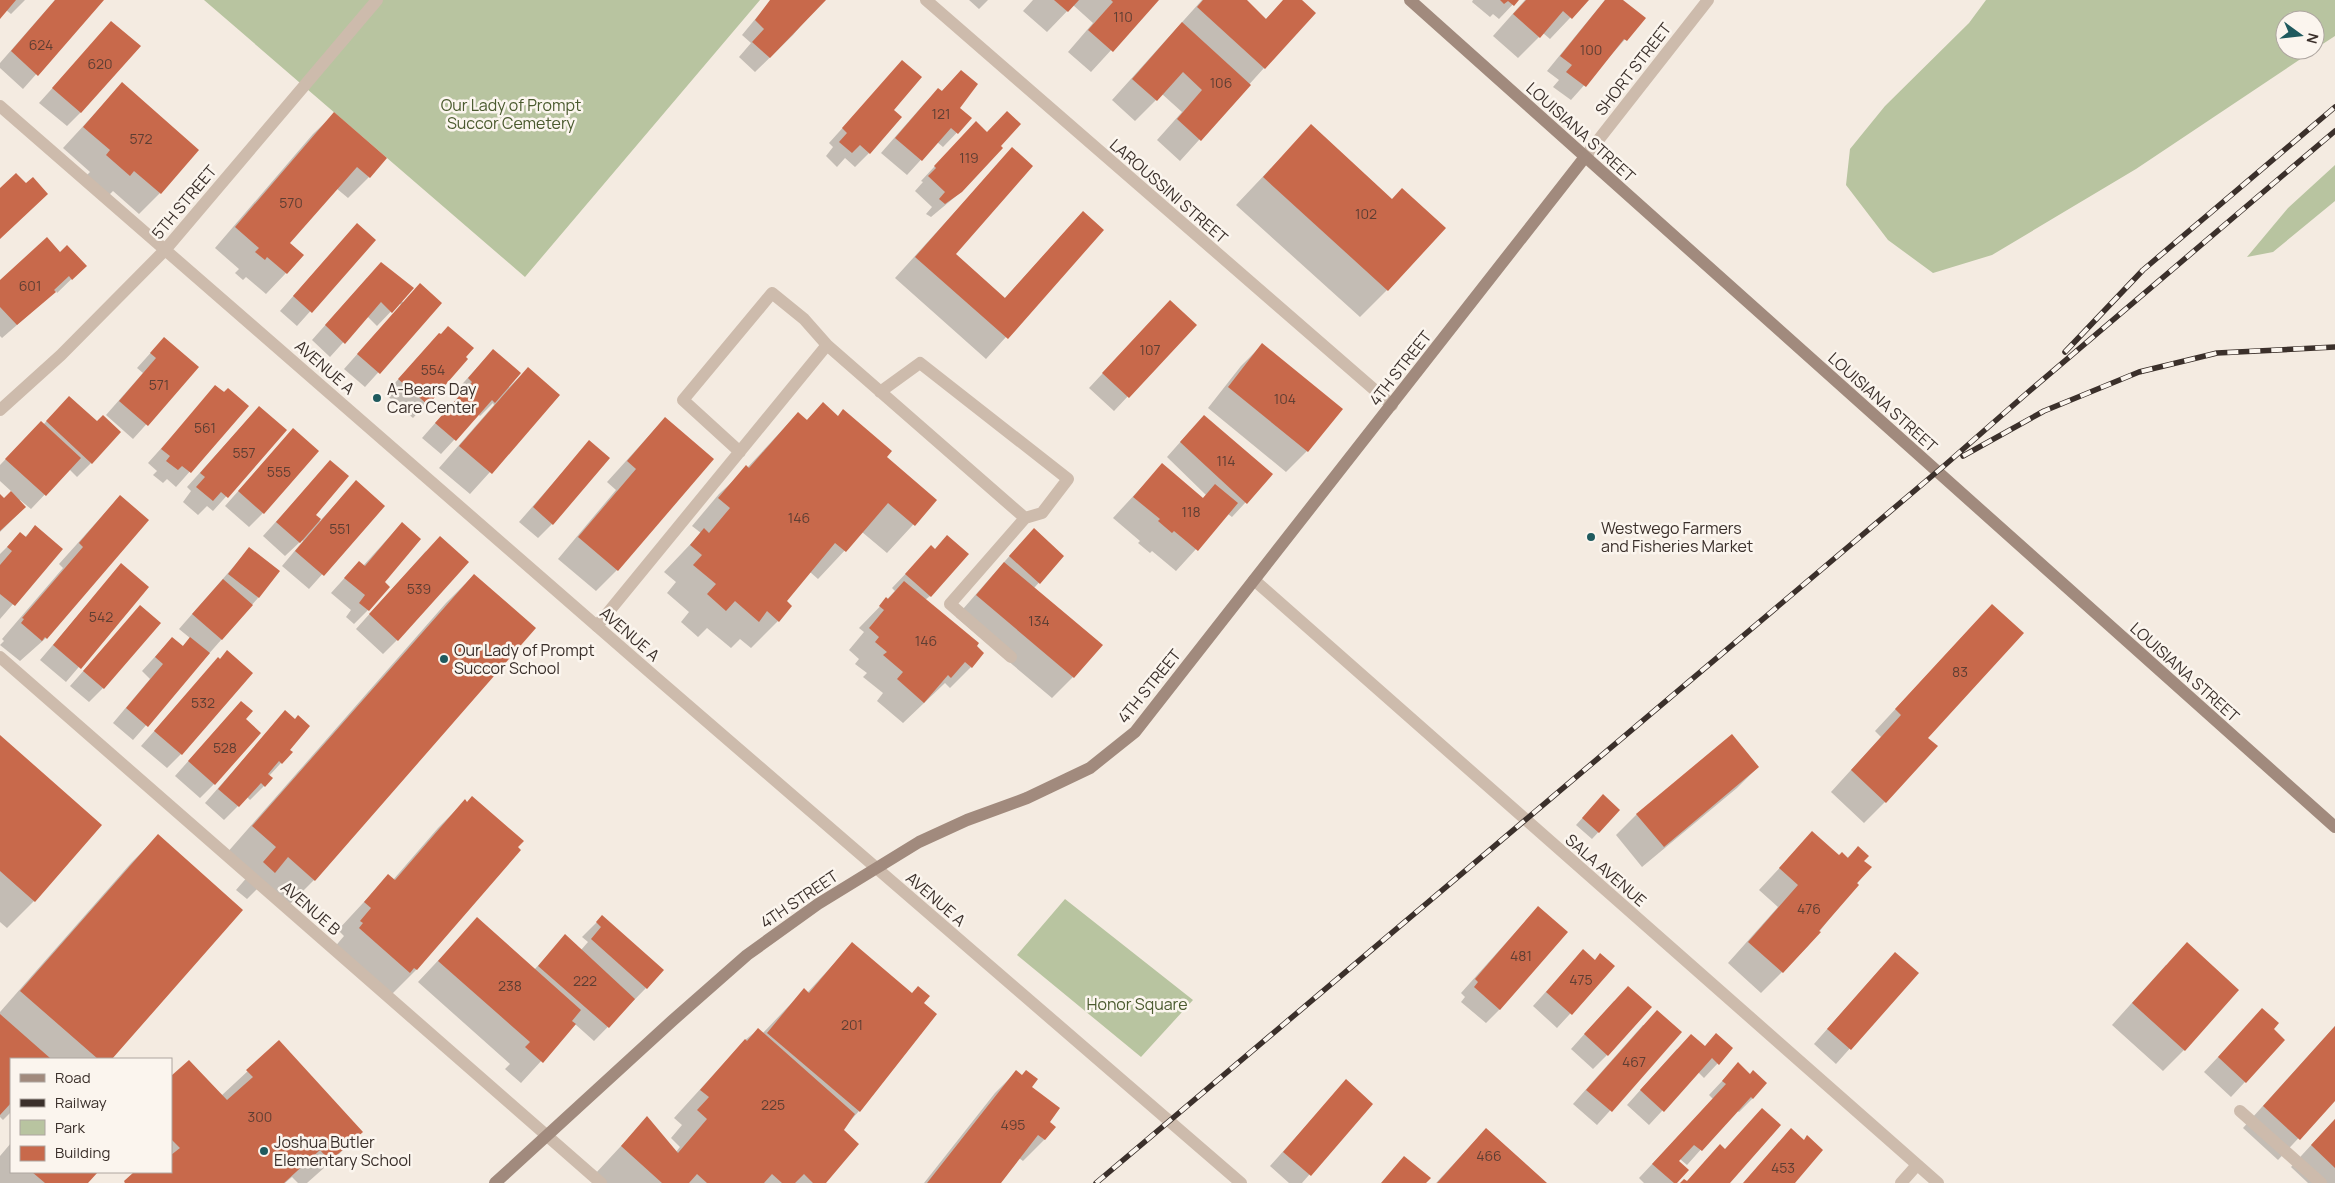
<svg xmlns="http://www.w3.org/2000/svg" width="2335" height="1183" font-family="Manrope,sans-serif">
	<rect width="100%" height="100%" fill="#f4ebe1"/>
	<!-- green -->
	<path fill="#b8c4a0" d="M204,0h556l-235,277z
		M1986,0h349v36l-20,13v-29h-30v30h29l-178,119 -144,86 -59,18 -45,-33 -42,-55 4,-36 35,-43 84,-83z
		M2335,165v36l-62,51 -26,5 41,-49z
		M1065,899l128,101 -52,57 -124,-102z"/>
	<!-- shadow -->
	<path fill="#0003" d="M0,0h25l-14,14 -5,-4 -6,7z
		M55,0h47l-79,89 -23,-21v-5z
		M771,0h52l-30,35 -38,37 -16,-15 12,-14 -9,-8z
		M969,0h19l-9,9z
		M1033,0h124l-66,72 -23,-20 25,-29 -20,-18 -26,27 -24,-21z
		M1202,0h43l20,20 19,-20h16l-36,68 -84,93 -23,-21 25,-28 -20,-18 -27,27 -23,-21z
		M1473,0h44l-18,19 -6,-5 -3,3 -18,-15z
		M1525,0h62l-37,39 -7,-6 -25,25 -25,-22z
		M1605,0h16l23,18 -73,82 -18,-13 6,-7 -12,-9z
		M112,22l-31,90 -14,14 -28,-23z
		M902,62l-10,48 -23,43 -14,14 -10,-9 -8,9 -11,-11 7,-9 -4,-4z
		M961,71l-3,37 12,11 -27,28 -6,-5 -30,33 -26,-22 43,-49 14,-14 3,2z
		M122,84l38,109 -21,21 -26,-23 -5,5 -22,-20 4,-4 -27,-24z
		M334,114l35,63 -21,21 -12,-10 -47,55 -3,30 -20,21 -20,-17 -3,3 -8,-7 4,-4 -24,-21 98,-114z
		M1311,126l76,164 -27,27 -124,-112z
		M962,137l-1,55 -30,25 -5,-3 6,-7 -17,-16 8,-9 -2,-1z
		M1012,149l-58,105 50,45 79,-87 20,18 -117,129 -91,-81z
		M357,224l17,16 -77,86 -17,-15z
		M60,254l25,12 -28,27 -1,-2 -54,47 -2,-2v-54z
		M367,278l36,24 38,1 -76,84 -21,-18 57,-64 -2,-2 -22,23 -10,-10 -37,41 -18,-17z
		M1156,316l39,9 -81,86 -25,-23z
		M439,334l27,25 -53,59 -28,-24z
		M164,338l34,29 -65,72 -27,-24 37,-42 -6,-5z
		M1262,345l45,106 -21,21 -78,-64 33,-42z
		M493,350l16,37 19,-18 31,27 -89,98 -31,-26 55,-63 -1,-2 -13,13 -2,-2 -37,40 -19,-16 37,-42 -4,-4z
		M216,387l32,19 -72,81 -9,-8 -4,4 -10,-8 4,-4 -9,-8z
		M823,404l112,97 -48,52 -25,-21 -44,47 -8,-7 -25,29 -7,20 -27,27 -11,-9 -9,9 -24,-20 -9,9 -17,-15 8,-10 -22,-19 9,-11 -12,-10 37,-39 -9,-7 27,-32 28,-26 51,-55 8,8z
		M259,407l26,24 -72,80 -6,-5 -9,9 -15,-13 8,-11 -4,-4z
		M55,412l36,51 -14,14 -8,-8 -38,40 -11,-9 -1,1 6,6 -25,25v-36l4,3 8,-7 -12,-11v-16l27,-28 16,-12z
		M665,418l47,41 -95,111 -21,21 -38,-32 58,-69 -9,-8z
		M1190,431l82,43 -40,43 -4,-3 -52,57 -24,-20 -2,2 -12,-10 2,-2 -27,-23 49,-53 40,34 4,-4 -39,-38z
		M589,442l-37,82 -14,14 -19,-16z
		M280,444l-17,69 -14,14 -24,-21z
		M330,462l-16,53 6,6 36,-39 27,24 -74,83 -27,-23 21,-25 -1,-1 -17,16 -22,-20z
		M120,496l-74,142 -26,23 -20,-16 4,-4 -2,-2 61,-71 -4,-4z
		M402,523l-19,60 -15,27 -14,14 -8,-7 5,-7 -20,-17 28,-31 4,4z
		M35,527l26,22 -61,70v-65l20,-20 5,3z
		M1020,544l43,12 -29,32 39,89 -21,21 -96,-81z
		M931,547l-1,49 -5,4 46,67 -21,21 -5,-5 -42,40 -26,-22 6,-8 -20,-16 4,-4 -12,-9 4,-5 -10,-9 15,-18 -5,-4 36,-37 -3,-3z
		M249,549l9,49 -125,142 -20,-17 37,-44 -8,-8 30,-33 10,9 8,-9 -11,-9z
		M426,551l-29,89 -14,14 -27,-25z
		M121,565l26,22 -81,95 -26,-22z
		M474,575l60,53 -220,252 -27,27 -26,-22 -14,14 -11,-9 13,-15 -23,-21 220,-251z
		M1992,605l-66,133 -41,64 -21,21 -33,-31 50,-55 -6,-6z
		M140,607l-37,81 -14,14 -19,-16z
		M218,659l-37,95 -14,14 -26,-22z
		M241,702l3,17 -30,65 -14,14 -25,-22z
		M285,712l3,38 3,2 -22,24 2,2 -7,8 -14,14 -3,-3 -23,23 -19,-17z
		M0,737l34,164 -27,27 -7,-6z
		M1758,767l-21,21 -95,79 -26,-32 21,-21z
		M465,801l54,49 -103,120 -27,27 -56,-48 11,-13 -6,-6 50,-54 5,4 45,-52z
		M1596,803l23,7 -27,29 -16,-14z
		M1812,833l27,24 8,1 11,-10 4,13 8,6 -62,79 -47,47 -33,-30 50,-56 -19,-17z
		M158,836l84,74 -131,149h-100v53l-8,8 -3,-3v-105l131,-149z
		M1538,907l-38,102 -14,14 -25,-21 4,-5 -4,-4z
		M602,917l44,71 -52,53 -19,-17 -54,59 -16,-14 5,-5 -92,-82 59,-63 57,51 31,-34 16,14 7,-8 -6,-5z
		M852,944l7,167 -17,19 -18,53h-219l-10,-9 52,-56 29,34 4,-5 -9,-9 11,-13 -8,-7 71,-78 13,-10 4,4 42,-44 3,3z
		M1594,961l20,5 -57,62 -24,-22 37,-41z
		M2166,965l18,85 -21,21 -51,-46z
		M1881,968l36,5 -81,91 -22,-20z
		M1614,1001l-7,54 -14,14 -22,-20z
		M2262,1010l10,19 12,11 -53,57 -27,-25z
		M1643,1025l38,7 -84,93 -24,-21z
		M2335,1026v73l-57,61 -35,-32z
		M279,1042l82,90 -27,27 -27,24h-9l-6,-6 -7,6h-161l12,-11h35v-94l50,18z
		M1704,1047l28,1 -28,30 -6,-6 -49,53 -22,-20 50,-56z
		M1738,1064l12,11 3,23 -14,14 -3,-2 -49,55 -7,-6 -2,2 -2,22h-32l-5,-5 74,-79 -4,-4z
		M1016,1072l14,15 18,35 6,5 -10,13 -21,21 -4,-3 -20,25h-75l71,-90z
		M1346,1081l25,23 -69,79h-13l-19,-17z
		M2335,1119v64h-27l-17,-16z
		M1486,1129l59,54h-109z
		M11,1143v29h86l-10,11h-87v-27z"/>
	<!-- building -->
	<path fill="#c8694b" d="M0,0h16l-16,19z
		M55,0h49l-66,76 -27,-25z
		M770,0h56l-56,58 -18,-16 12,-13 -9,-9z
		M1054,0h25l-11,12z
		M1111,0h48l-46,52 -25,-22 25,-28z
		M1203,0h44l19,19 17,-19h19l14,13 -51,56 -68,-62z
		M1500,0h19l-5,6 -6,-5 -4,3z
		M1526,0h63l-17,19 -9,-8 -23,27 -27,-24z
		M1605,0h18l23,18 -19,23 -3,-2 -38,48 -20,-15 6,-7 -12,-9z
		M111,21l30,25 -60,67 -29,-25z
		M1182,22l69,63 -50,56 -24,-22 25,-29 -19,-18 -26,29 -25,-22z
		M902,60l20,17 -28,33 8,7 -32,37 -10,-9 -8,8 -13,-11 8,-9 -5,-5z
		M961,70l17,14 -18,24 12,10 -14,16 -7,-6 -29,33 -27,-23 43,-50 4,3z
		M122,82l77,68 -38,44 -27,-23 -4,5 -24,-21 4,-5 -27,-23z
		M1007,111l14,13 -20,22 2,2 -41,44 -17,12 -6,-5 6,-7 -17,-16 8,-8 -2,-2 42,-45 11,11z
		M334,112l53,46 -17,20 -13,-11 -67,76 14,12 -17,19 -20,-17 -2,3 -10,-8 4,-4 -24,-21z
		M1311,124l81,75 10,-11 44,40 -58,63 -125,-114z
		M1012,147l21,19 -77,88 49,44 78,-87 21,19 -96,109 -93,-82z
		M16,173l10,10 7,-6 15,17 -48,45v-51z
		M357,223l19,17 -64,73 -19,-17z
		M47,237l13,15 7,-7 20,21 -15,14 -3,-4 -15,14 2,2 -39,33 -17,-18v-27z
		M381,262l33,26 -22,25 -11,-11 -36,42 -20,-19z
		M420,283l22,20 -62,71 -23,-20z
		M1170,300l27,25 -68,73 -27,-25z
		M448,326l26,22 -8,9 2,2 -40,46 -30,-26 41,-46 2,1z
		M164,337l35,30 -51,59 -29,-25 37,-43 -6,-5z
		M1262,343l81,66 -35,43 -80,-65z
		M493,349l28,24 -26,30 -3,-3 -36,41 -21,-18 37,-41 -4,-4z
		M528,367l32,28 -68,79 -33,-28z
		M215,385l9,7 4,-4 21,18 -58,67 -9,-7 -4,4 -12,-9 4,-5 -9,-7z
		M69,396l28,25 6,-6 18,17 -29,32 -46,-43z
		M823,402l15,14 5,-7 49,42 -5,6 50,43 -22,26 -27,-23 -42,49 -11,-9 -48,58 5,5 -13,16 -12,-11 -8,11 -24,-21 -9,10 -19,-17 9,-10 -23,-19 9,-10 -12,-10 14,-17 5,5 21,-25 -12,-10 28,-33 3,3 49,-56 9,8z
		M259,406l28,24 -59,68 -7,-6 -8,9 -17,-14 9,-10 -5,-4z
		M1204,415l69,59 -26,30 -67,-62z
		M665,417l49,42 -96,112 -40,-34 58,-68 -9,-8z
		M41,421l40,37 -35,38 -41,-37z
		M293,428l26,23 -55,63 -26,-23z
		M589,440l21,18 -57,67 -20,-18z
		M330,460l19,16 -33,39 5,4 -21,24 -24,-21z
		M1162,463l41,35 12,-14 23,19 -40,48 -24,-20 -2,2 -14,-12 2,-2 -27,-22z
		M356,480l29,26 -61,70 -29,-25z
		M11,491l15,16 -26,24v-37l4,4z
		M120,495l29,25 -102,119 -2,-2 -3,4 -21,-18 3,-4 -2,-1 61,-71 -4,-4z
		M402,522l19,17 -36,43 5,5 -21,24 -10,-8 6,-8 -21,-17 15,-17 6,5z
		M35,525l28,24 -48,57 -15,-12v-29l12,-14 -5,-4 13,-15 6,5z
		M1034,528l30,28 -24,28 -31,-28z
		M947,535l22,19 -38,43 -26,-23 26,-29 4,4z
		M440,536l29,26 -71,79 -29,-27z
		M249,547l31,24 -21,27 -31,-24z
		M1004,562l99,83 -29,33 -98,-83z
		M121,563l28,24 -68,82 -28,-24z
		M474,574l62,54 -221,253 -27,-24 -13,16 -12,-11 13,-15 -24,-21z
		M223,579l30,26 -31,35 -30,-26z
		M904,581l75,62 -2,3 7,7 -12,15 -7,-6 -14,16 -3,-3 -24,28 -27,-24 6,-7 -20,-17 4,-3 -12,-10 4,-5 -10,-9 15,-18 -5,-4 7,-9 2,2z
		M1992,604l32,29 -96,105 10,8 -52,57 -35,-33 50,-55 -6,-6z
		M140,605l21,18 -57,66 -21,-18z
		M172,637l11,9 7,-9 20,16 -62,74 -22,-19 37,-44 -8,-7z
		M227,650l26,23 -71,82 -28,-24 64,-74 2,2z
		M241,701l12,10 -7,8 15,14 -46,52 -27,-24z
		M285,710l10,9 3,-4 12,11 -20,24 3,2 -11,12 -3,-3 -11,13 5,4 -8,9 -4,-4 -22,24 -21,-18z
		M1732,734l27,33 -95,80 -28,-33z
		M0,735l102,90 -67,77 -35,-31z
		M1603,794l17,16 -21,23 -17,-15z
		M472,796l52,45 -6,6 3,3 -104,120 -3,-2 -4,5 -51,-45 4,-5 -3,-2 11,-13 -7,-6 24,-28 7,6 70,-81 2,3z
		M1812,831l27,24 3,-3 6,6 10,-12 11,10 -5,5 8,6 -15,16 2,2 -40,46 2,1 -38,41 -35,-31 50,-57 -19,-17z
		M158,834l85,76 -131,149h-14l-78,-68z
		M1538,906l30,26 -68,78 -26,-23 4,-5 -3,-3z
		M602,915l62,55 -17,19 -56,-50 10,-12 -5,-5z
		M477,917l104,93 -9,11 4,3 -33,39 -18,-16 5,-5 -92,-81z
		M565,934l70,65 -26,29 -71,-62z
		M852,942l60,51 6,-7 12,10 -6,7 13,11 -77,98 -93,-79 37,-45 5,5z
		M2187,942l52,48 -54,61 -53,-48z
		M1583,949l12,11 5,-7 15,13 -43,49 -26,-23z
		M1895,952l24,21 -68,77 -24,-21z
		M1628,986l24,21 -44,49 -24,-22z
		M2262,1008l17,15 -5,6 11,11 -39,43 -28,-26z
		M1657,1010l25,22 -70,80 -26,-22z
		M0,1014l50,44 -39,1v44l-11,12z
		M2335,1026v75l-35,39 -37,-34z
		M758,1028l97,86 -11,16 15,14 -33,39h-13l-9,-9 -9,9h-13l-10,-9 -8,9h-57l-10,-9 -8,9h-27l-41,-37 26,-30 31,37 29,-34 -10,-9 12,-13 -9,-7 45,-51 2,2z
		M1716,1033l17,15 -14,17 -7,-7 -48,54 -24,-22 51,-56 14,12z
		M279,1040l84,92 -33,29 -10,-11 -36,33h-159l-1,-2 10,-9h37v-17l9,-7 -9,-9v-63l18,-16 38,40 26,-23 -7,-7z
		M1738,1062l12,12 3,-4 14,13 -14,16 -2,-2 -49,54 -8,-6 -15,16 10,9 -12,13h-3l-22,-19 74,-80 -4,-3z
		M1016,1070l6,5 4,-5 12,9 -6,8 28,21 -10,14 6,5 -11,13 -7,-5 -37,48h-74z
		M1346,1079l27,25 -62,72 -28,-24z
		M1762,1108l19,17 -51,58h-50l4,-4 3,2 33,-37 5,5z
		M2335,1119v49l-24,-23z
		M1486,1128l61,55h-110z
		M1791,1128l13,12 3,-5 16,15 -28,33h-52z
		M1404,1156l27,22 -5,5h-45z
		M32,1172h66l-10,11h-43z"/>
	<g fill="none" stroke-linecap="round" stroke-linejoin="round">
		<!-- lane -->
		<path stroke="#cdbbac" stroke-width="12" d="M880,392l40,-29 148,116 -26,34 -17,5
			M740,452l-57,-52 89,-107 32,26 23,26
			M597,626l230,-281 198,173 -75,86 61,53"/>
		<!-- street -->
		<path stroke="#cdbbac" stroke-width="12" d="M926,0l466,405
			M0,106l653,569 588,508
			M1585,157l123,-157
			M0,410l61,-55 104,-105 212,-250
			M1254,580l684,603
			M0,657l601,526
			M2240,1111l81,72
			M1901,1183l16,-18"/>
		<!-- secondary -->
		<path stroke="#a18a7d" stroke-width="12" d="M1410,0l925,827
			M495,1183l177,-162 75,-66 71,-51 101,-62 48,-22 60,-22 63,-30 45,-36 450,-575"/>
		<defs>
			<path id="rail" d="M2065,352l78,-82 192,-163
				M1963,456l81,-45 95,-39 78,-19 118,-6
				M1096,1183l849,-718 81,-71 309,-263"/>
		</defs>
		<!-- rail casing -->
		<use href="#rail" stroke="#3b302b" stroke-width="5.5"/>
		<!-- rail -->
		<use href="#rail" stroke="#fbf5ee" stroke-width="4" stroke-dasharray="11" stroke-linecap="butt"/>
	</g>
	<!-- markers -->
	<g fill="#1f5a5e" stroke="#fbf5ee" stroke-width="2">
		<circle cx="377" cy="398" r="5"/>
		<circle cx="1591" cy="537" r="5"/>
		<circle cx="444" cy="659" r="5"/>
		<circle cx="264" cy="1151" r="5"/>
	</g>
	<g text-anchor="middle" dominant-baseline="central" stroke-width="5" stroke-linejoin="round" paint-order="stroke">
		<!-- number labels -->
		<g font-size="14" fill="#5e3e33">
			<text x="1123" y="16">110</text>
			<text x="41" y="44">624</text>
			<text x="1591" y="49">100</text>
			<text x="100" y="63">620</text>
			<text x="1221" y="82">106</text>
			<text x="941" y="113">121</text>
			<text x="141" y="138">572</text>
			<text x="969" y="157">119</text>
			<text x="291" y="202">570</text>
			<text x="1366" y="213">102</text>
			<text x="30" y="285">601</text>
			<text x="1150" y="349">107</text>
			<text x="433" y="369">554</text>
			<text x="159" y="384">571</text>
			<text x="1285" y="398">104</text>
			<text x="205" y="427">561</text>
			<text x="244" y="452">557</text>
			<text x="1226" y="460">114</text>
			<text x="279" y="471">555</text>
			<text x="1191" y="511">118</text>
			<text x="799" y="517">146</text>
			<text x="340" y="528">551</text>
			<text x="419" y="588">539</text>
			<text x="101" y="616">542</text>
			<text x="1039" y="620">134</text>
			<text x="926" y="640">146</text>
			<text x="1960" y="671">83</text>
			<text x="203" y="702">532</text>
			<text x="225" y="747">528</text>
			<text x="1809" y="908">476</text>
			<text x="1521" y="955">481</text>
			<text x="1581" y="979">475</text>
			<text x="585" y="980">222</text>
			<text x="510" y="985">238</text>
			<text x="852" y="1024">201</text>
			<text x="1634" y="1061">467</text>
			<text x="773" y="1104">225</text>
			<text x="260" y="1116">300</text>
			<text x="1013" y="1124">495</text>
			<text x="1489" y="1155">466</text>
			<text x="1783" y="1167">453</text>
		</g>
		<!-- street labels -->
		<g font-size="16" fill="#3b302b" stroke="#fbf5ee">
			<text transform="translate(1633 69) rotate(-52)">SHORT STREET</text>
			<text transform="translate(1581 132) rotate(42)">LOUISIANA STREET</text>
			<text transform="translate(1169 191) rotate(41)">LAROUSSINI STREET</text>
			<text transform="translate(184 202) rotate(-50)">5TH STREET</text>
			<text transform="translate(325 367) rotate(41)">AVENUE A</text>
			<text transform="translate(1400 368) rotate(-52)">4TH STREET</text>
			<text transform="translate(1883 402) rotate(42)">LOUISIANA STREET</text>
			<text transform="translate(630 634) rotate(41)">AVENUE A</text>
			<text transform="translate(2185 672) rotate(42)">LOUISIANA STREET</text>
			<text transform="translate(1149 686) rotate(-51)">4TH STREET</text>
			<text transform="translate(1606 870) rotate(41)">SALA AVENUE</text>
			<text transform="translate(799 899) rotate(-34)">4TH STREET</text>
			<text transform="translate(936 899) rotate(41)">AVENUE A</text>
			<text transform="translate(311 908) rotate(41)">AVENUE B</text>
		</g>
		<!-- park labels -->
		<g font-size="16" fill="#4a5a2e" stroke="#fbf5ee">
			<text x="511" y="105">Our Lady of Prompt<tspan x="511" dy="18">Succor Cemetery</tspan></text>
			<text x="1137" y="1004">Honor Square</text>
		</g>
		<!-- poi labels -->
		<g font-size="16" fill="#3b302b" stroke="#fbf5ee" text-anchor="start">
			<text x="387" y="389">A-Bears Day<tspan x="387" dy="18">Care Center</tspan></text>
			<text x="1601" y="528">Westwego Farmers<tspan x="1601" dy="18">and Fisheries Market</tspan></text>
			<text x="454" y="650">Our Lady of Prompt<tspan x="454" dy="18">Succor School</tspan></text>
			<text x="274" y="1142">Joshua Butler<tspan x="274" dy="18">Elementary School</tspan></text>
		</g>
	</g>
	<!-- legend -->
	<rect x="10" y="1058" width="162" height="115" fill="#fbf5ee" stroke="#aea6a0"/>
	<rect x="20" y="1074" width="25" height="8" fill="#a18a7d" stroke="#aea6a0"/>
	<text x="55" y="1083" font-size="15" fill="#3b302b">Road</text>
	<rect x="20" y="1099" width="25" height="8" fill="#3b302b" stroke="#aea6a0"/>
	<text x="55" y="1108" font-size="15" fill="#3b302b">Railway</text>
	<rect x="20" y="1120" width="25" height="15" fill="#b8c4a0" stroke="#aea6a0"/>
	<text x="55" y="1133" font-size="15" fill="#3b302b">Park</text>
	<rect x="20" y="1146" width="25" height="15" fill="#c8694b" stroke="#aea6a0"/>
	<text x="55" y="1158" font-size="15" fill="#3b302b">Building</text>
	<!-- north arrow -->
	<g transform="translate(2300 35) rotate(105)"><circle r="24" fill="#fbf5ee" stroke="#aea6a0"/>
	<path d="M0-4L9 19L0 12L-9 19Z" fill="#1f5a5e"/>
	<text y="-8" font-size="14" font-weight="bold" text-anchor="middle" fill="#3b302b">N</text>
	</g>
</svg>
